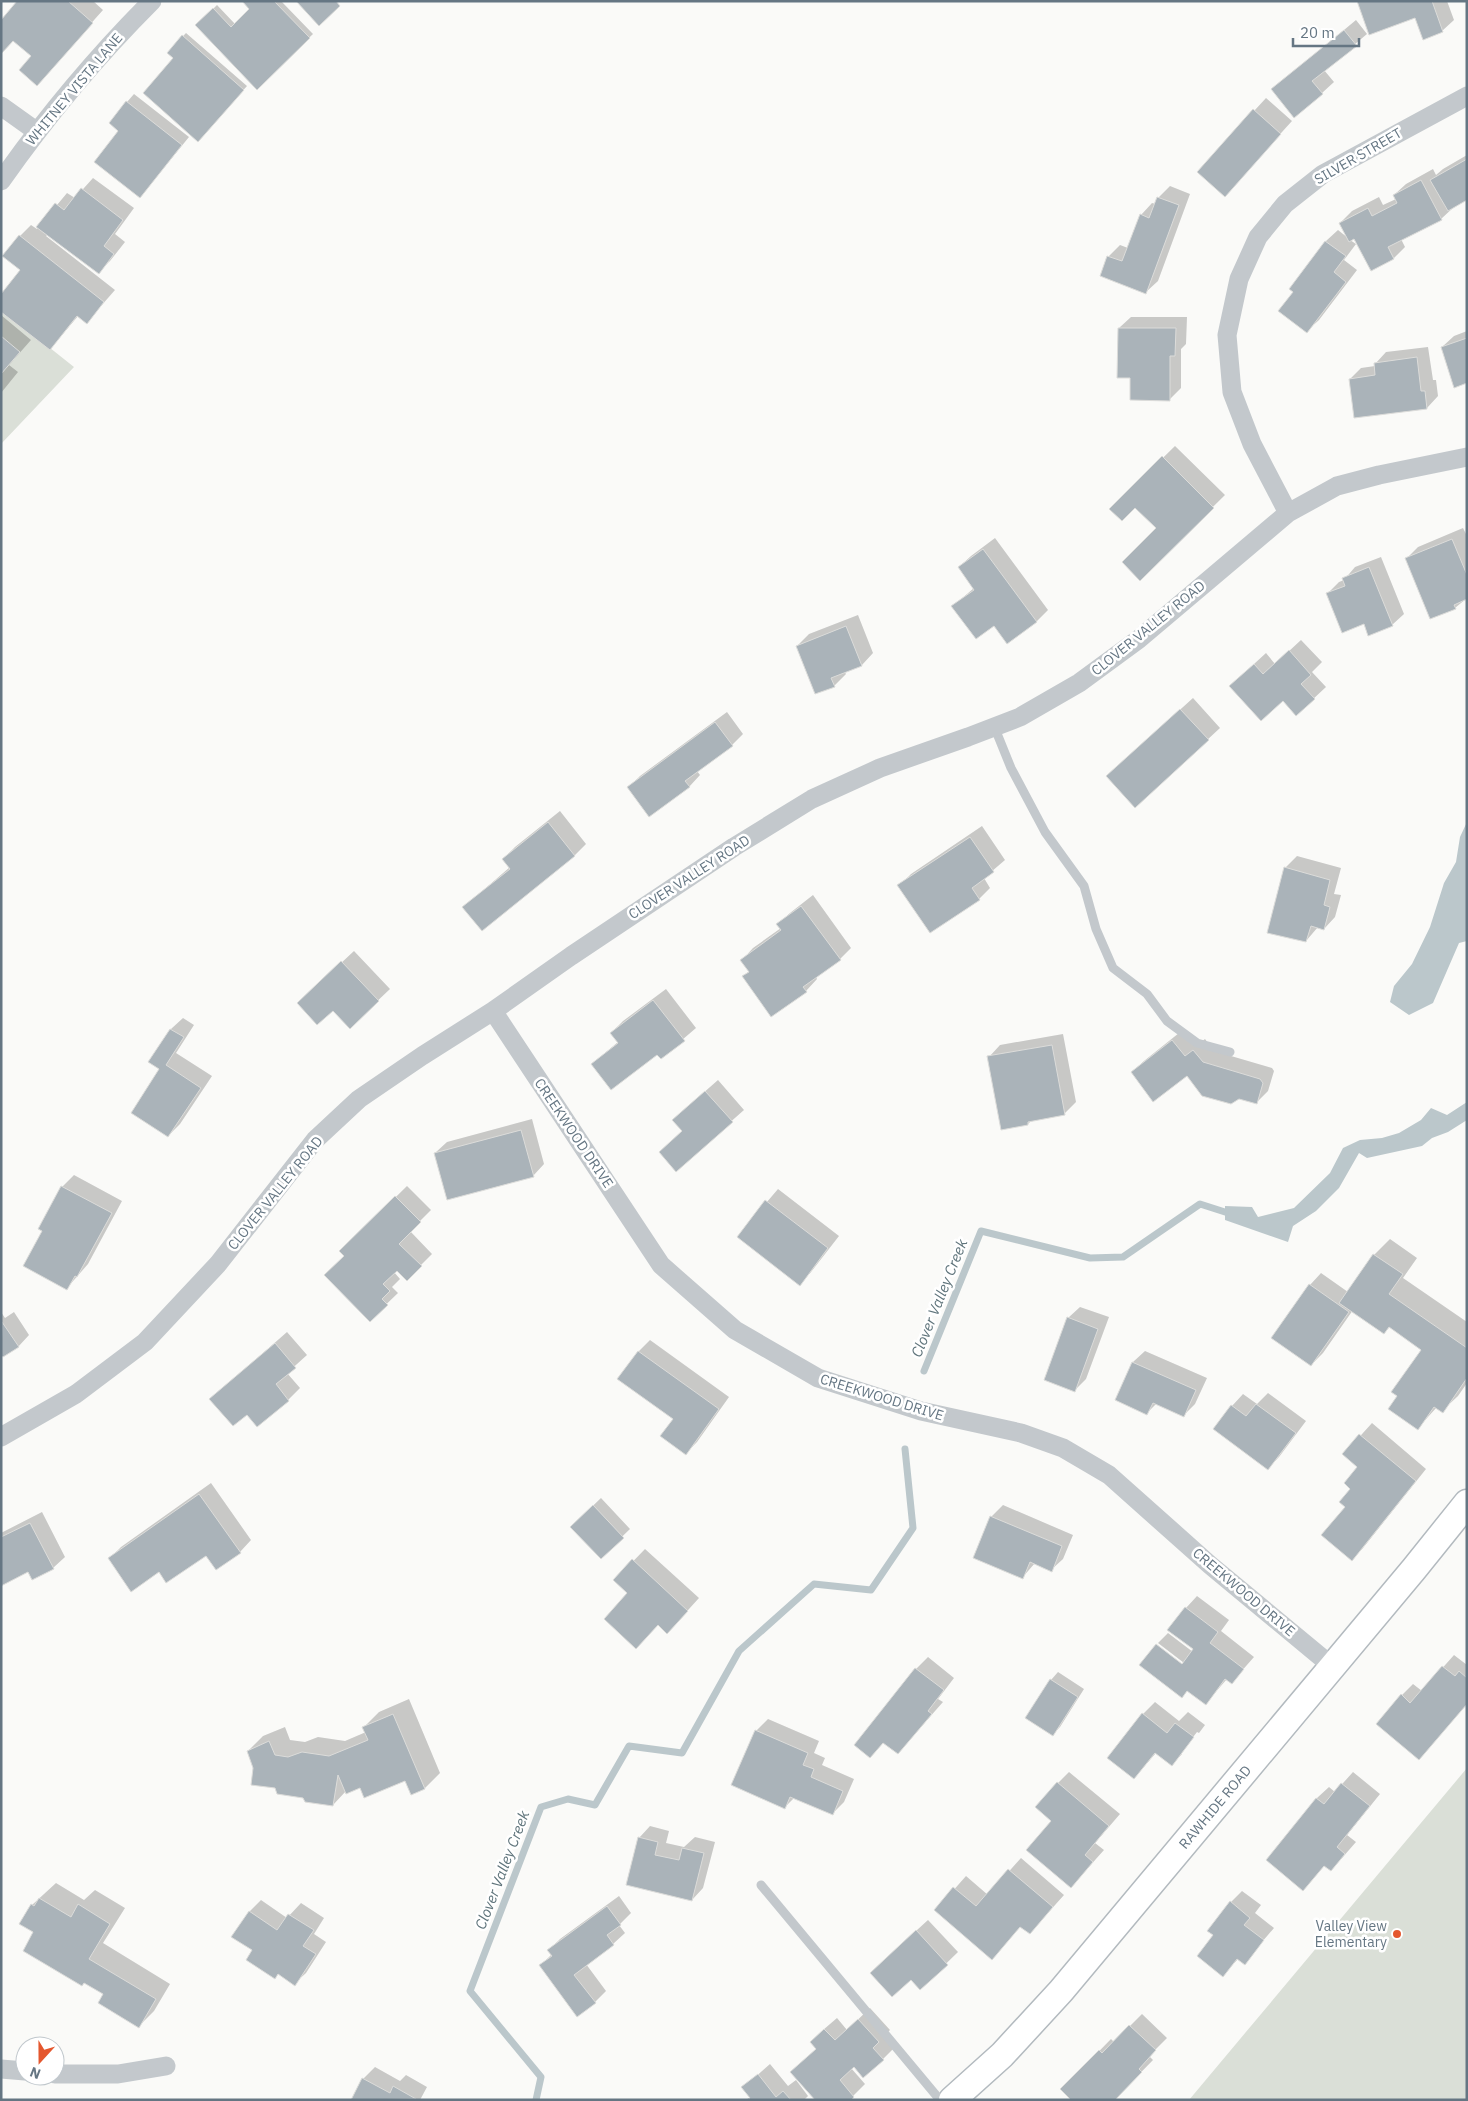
<svg xmlns="http://www.w3.org/2000/svg" width="1468" height="2101" font-family="'IBM Plex Sans',sans-serif">
	<rect width="100%" height="100%" fill="#fafaf8"/>
	<!-- green -->
	<path fill="#dadfd7" d="M1,309l73,58 -73,77z
		M1467,1768v332h-278z"/>
	<!-- water -->
	<path fill="#bbc7cb" d="M1467,822v119l-8,2 -26,60 -24,12 -19,-13 4,-16 18,-22 18,-37 14,-44 12,-21 4,-25z
		M1467,1102v18l-19,12 -16,6 -10,8 -55,12 -8,-5 -20,35 -23,23 -23,15 -5,16 -63,-22v-14l27,1 6,10 36,-9 36,-35 13,-25 17,-8 22,-2 17,-5 22,-13 10,-12 16,7z"/>
	<!-- shadow -->
	<path fill="#0003" d="M19,1h74l10,9 -66,74 -4,-28 -19,-16 -12,13z
		M243,1h38l32,33 -56,54 -60,-63 20,-20 18,19 16,-15z
		M1358,1h89l7,19 -12,11 -26,-15z
		M1356,20l11,14 -43,36 10,12 -12,11 -49,-4z
		M186,33l61,53 -46,51 -26,-79 -7,-6z
		M134,94l55,43 -49,60 -13,-95z
		M1266,98l26,23 -56,62 -38,-11z
		M1467,155v44l-13,8 -13,12 -40,20 4,8 -11,11 -40,-20 -4,2 6,4 -12,16 13,10 -38,50 -12,11 -13,-39 -4,-3 36,-48 12,-11 10,8 -8,-15 12,-12 27,-14 4,8 13,-6 -2,-4 12,-11 27,-15 3,6 7,-6z
		M93,178l41,30 -19,26 10,8 -15,19 -12,11 -50,-38 -2,2 69,54 -28,32 -8,-7 -29,34 -29,-79 -1,-34 11,-11 6,4 30,-36 8,5z
		M1170,186l20,8 -32,87 -12,11 -38,-35 12,-12 8,3 13,-33 11,-12 4,1 2,-6z
		M1,315l30,25 -22,25 9,7 -17,21z
		M1131,317h56l-1,27 -5,5v39l-12,12 -38,-23 -12,-49z
		M1467,331v51l-25,-35 12,-11z
		M1428,347l5,33h3l2,16 -11,12 -77,-29 11,-11 14,-2v-2l11,-12z
		M1175,446l50,49 -85,84 17,-51 -22,-22 -24,3z
		M1463,528l4,8v62l-12,10 -49,-49 12,-12z
		M995,538l53,72 -11,11 -30,22 -13,-19 -41,-18 21,-18 -15,-21 12,-11z
		M1381,557l23,57 -12,11 -27,-2 -37,-30 11,-11 5,-2 11,-13z
		M858,615l15,38 -11,12 -18,6 2,3 -12,12 -37,-40 12,-12z
		M1301,640l21,22 -10,10 14,15 -29,27 -14,-15 -41,-24 24,-22 9,11z
		M1193,698l27,30 -84,78 -16,-42z
		M727,712l16,22 -11,11 -35,26 3,4 -11,12h-60l11,-11z
		M560,811l26,33 -11,11 -93,75 -18,-23 46,-40 -7,-8 12,-12z
		M982,826l23,34 -21,18 6,10 -11,11 -80,-13 12,-12z
		M1297,856l44,12 -7,26 7,1 -6,22 -11,12 -6,-2 -12,14 -21,-73z
		M813,895l38,53 -11,11 -24,18 1,2 -11,12 -35,24 -28,-38 6,-6 -7,-11 11,-12 28,-20 -3,-4 12,-11z
		M354,951l36,38 -40,38 -17,-18 -23,-17z
		M666,989l30,39 -35,30 -3,-4 -66,10 26,-22 -7,-9 12,-12z
		M183,1018l11,7 -18,28 36,23 -32,48 -12,12 -7,-67 -11,-7 21,-33z
		M1184,1029l13,16 8,-6 9,12 58,17 2,3 -6,20 -11,11 -19,-5 -51,-22 -55,-3 12,-11z
		M1063,1034l13,68 -12,12 -31,5 -5,5 -39,-67 11,-12z
		M718,1080l26,30 -68,60 9,-61z
		M532,1119l12,45 -11,12 -98,-23 12,-11z
		M74,1175l48,26 -34,63 -21,24 -23,-58 18,-43z
		M407,1186l24,24 -21,21 22,23 -25,25 -10,-10 -3,3 6,7 -8,8 6,6 -28,27 -24,-64 -5,-5z
		M778,1189l61,47 -28,36 -11,12 -62,-48z
		M1390,1239l27,19 -14,20 64,44v61l-9,13 -16,15 -5,-4 -19,21 -19,-32 23,-47 -32,-22 -6,5 -31,-22 -30,43 -12,12 -1,-80 11,-12 27,19 26,-37z
		M1080,1307l29,10 -23,62 -12,12 -6,-73z
		M1,1312l4,6 9,-6 15,23 -11,12 -17,5z
		M287,1332l20,23 -20,18 13,15 -12,12 -30,26 -11,-13 -36,-14z
		M650,1340l79,57 -32,45 -11,11 -11,-34 -56,-40 20,-28z
		M1145,1351l62,27 -12,26 -11,11 -27,-12 -10,10 -31,-13 17,-38z
		M1268,1393l38,28 -27,36 -11,11 -36,-62 11,-12 14,10z
		M1372,1423l54,46 -63,79 -11,11 -6,-52 13,-40 -15,-13z
		M211,1483l40,57 -11,12 -34,2 -47,17 -50,-12 12,-12z
		M601,1498l29,31 -29,28 -30,-30z
		M1003,1505l70,30 -10,24 -12,11 -16,-7 -13,15 -31,-61z
		M42,1512l23,45 -12,11 -24,2 -28,14v-51z
		M645,1549l54,49 -20,22 -21,3 -43,-43z
		M1197,1596l32,24 -8,11 33,26 -22,25 -5,-3 -21,24 -18,-13 -6,6 6,-30 -30,-23 10,-10 25,19 2,-3 -9,-41z
		M1454,1655l13,10v39l-48,54 -17,-63 11,-11 9,7z
		M928,1657l26,21 -16,21 5,3 -45,51 -14,-11 -14,15 46,-88z
		M1058,1672l26,17 -24,38 -8,8 -1,-55z
		M409,1699l31,74 -15,15 -19,-9 -45,7 -15,5 -13,14 -57,-18 -22,-19 -6,-17 15,-15 22,-9 5,13 15,2 13,-5 27,4 21,-9 -2,-5 15,-15z
		M1155,1702l24,19 9,-9 17,13 -6,8 -2,-1 -17,22h2l-10,10 -16,-11 -22,25 -26,-20 35,-44z
		M768,1719l51,22 -5,12 11,5 -3,7 32,14 -10,23 -11,11 -38,-16 -10,10 -29,-76z
		M1069,1772l51,42 -25,29 9,7 -33,37 -18,-66 5,-38z
		M1353,1772l27,22 -33,41 9,7 -14,16 -11,12 -6,-5 -22,24 -36,-29 50,-62 12,-11 6,5z
		M650,1826l19,5 -3,12 18,4 11,-10 20,5 -12,46 -11,12 -53,-62z
		M1021,1858l43,37 -34,38 -9,-7 -29,32 -56,-48 30,-34 22,19z
		M56,1883l28,17 11,-10 30,18 -22,35 67,41 -16,27 -15,15 -104,-94 -3,-27z
		M1242,1891l19,14 -6,8 19,15 -30,35 -5,-5 -16,17 -8,-40 16,-33z
		M619,1896l12,17 -12,12 6,8 -12,11 -27,20 20,27 -11,11 -54,-37 11,-11 -3,-4 11,-11z
		M261,1900l26,18 14,-15 23,15 -10,16 12,8 -20,31 -12,11 -40,-34 -21,-14 17,-25z
		M928,1920l30,32 -38,37 -9,-11 -28,-17z
		M870,2008l20,22 -6,6 10,12 -11,11 -29,6 -3,3 14,16 -16,16 -31,-52 5,-18 14,-12 10,12z
		M1142,2014l25,24 -18,18 4,4 -39,40 -52,-11 49,-50 3,3z
		M770,2064l18,22 8,-6 12,16 -4,4h-58l4,-3 -7,-9z
		M375,2067l25,14 6,-6 21,12 -7,13h-68l11,-21z"/>
	<g fill="none" stroke-linecap="round" stroke-linejoin="round">
		<!-- stream -->
		<path stroke="#bbc7cb" stroke-width="7" d="M924,1371l57,-140 109,27 33,-1 77,-53 25,8
			M536,2100l5,-23 -71,-86 71,-184 27,-8 27,6 34,-59 53,7 57,-102 75,-67 57,6 42,-62 -8,-79"/>
	</g>
	<!-- building -->
	<path fill="#aab3b9" stroke="#dcdcda" d="M17,1h51l25,22 -56,63 -18,-16 12,-14 -18,-15 -12,13v-34z
		M242,1h32l36,37 -53,52 -62,-65 18,-17 18,19 18,-18z
		M296,1h40l4,5 -21,20z
		M1357,1h75l11,31 -20,8 -8,-22 -46,17z
		M1344,30l13,16 -45,35 11,13 -29,24 -23,-29z
		M182,35l62,55 -46,52 -55,-49 30,-35 -6,-5z
		M126,101l56,44 -42,53 -46,-36 24,-31 -9,-8z
		M1253,109l28,25 -56,63 -28,-25z
		M1467,159v41l-19,11 -18,-31z
		M1421,180l21,40 -54,27 6,12 -23,12 -17,-32 -5,3 -10,-19 29,-15 4,8 25,-13 -4,-8z
		M81,188l42,32 -19,26 10,8 -15,20 -63,-47 19,-24 9,7z
		M1157,197l22,8 -33,89 -46,-18 7,-20 15,5 18,-47 9,4z
		M19,235l85,67 -17,22 -10,-8 -27,34 -49,-38v-18l19,-24 -18,-14z
		M1325,241l21,15 -12,16 12,10 -39,51 -29,-22 15,-19 -4,-3z
		M1118,328h58l-1,28h-5v45l-40,-1v-22h-13z
		M1,336l19,16 -19,22z
		M1467,338v45l-13,5 -13,-41z
		M1417,357l4,34h4l2,18 -73,9 -5,-39 26,-4 -1,-12z
		M1162,456l52,52 -74,73 -18,-19 34,-34 -21,-20 -13,13 -13,-12z
		M1452,539l15,36v24l-13,6 2,4 -26,10 -25,-61z
		M983,549l54,73 -30,22 -13,-18 -18,13 -25,-33 23,-16 -16,-23z
		M1369,567l24,59 -25,10 -4,-12 -22,9 -16,-40 19,-7 -3,-8z
		M846,626l16,40 -31,12 4,9 -20,7 -19,-48z
		M1289,650l22,25 -10,9 14,15 -19,17 -13,-15 -22,20 -32,-35 25,-22 9,10z
		M1180,709l29,31 -74,68 -29,-32z
		M715,722l18,24 -48,35 5,6 -41,30 -22,-30z
		M548,822l27,34 -93,75 -20,-24 48,-38 -8,-10z
		M970,837l24,35 -22,16 8,12 -50,33 -33,-48z
		M1284,867l46,13 -6,25 6,2 -6,23 -13,-4 -5,16 -39,-9z
		M801,906l40,54 -38,27 4,5 -36,25 -29,-41 7,-4 -9,-12 41,-30 -5,-6z
		M341,961l38,40 -29,28 -17,-18 -16,14 -20,-22z
		M653,1000l32,41 -24,18 -4,-4 -46,35 -20,-26 27,-21 -8,-10z
		M170,1029l14,8 -18,28 35,23 -33,49 -37,-24 28,-44 -11,-7z
		M1172,1040l13,16 8,-6 10,12 57,17 3,4 -6,21 -18,-5 -8,5 -29,-8 -15,-20 -34,26 -22,-30z
		M1052,1045l13,70 -37,7v3l-27,5 -14,-74z
		M705,1091l28,31 -57,50 -17,-20 23,-21 -10,-11z
		M521,1130l13,47 -87,23 -13,-47z
		M61,1186l51,27 -35,64 -2,-1 -8,14 -44,-24 19,-35 -4,-2z
		M395,1196l26,26 -22,22 23,22 -15,15 -10,-10 -14,13 7,7 -8,8 6,6 -18,17 -46,-47 20,-19 -5,-5z
		M765,1200l63,48 -28,38 -63,-49z
		M1373,1254l30,20 -14,20 78,54v30l-24,35 -9,-6 -16,23 -30,-21 9,-13 -6,-4 30,-42 -32,-23 -5,7 -45,-31z
		M1309,1284l40,28 -38,54 -40,-28z
		M1067,1317l31,12 -23,63 -31,-12z
		M2,1322l17,25 -16,10 -2,-2z
		M275,1343l21,25 -20,16 13,17 -32,26 -10,-12 -14,11 -24,-27z
		M638,1351l81,58 -33,46 -26,-19 13,-17 -56,-40z
		M1132,1362l64,28 -12,27 -31,-14 -6,12 -32,-15z
		M1256,1404l40,29 -28,37 -55,-41 18,-24 15,11z
		M1359,1434l57,47 -64,80 -31,-26 24,-28 -6,-5 11,-13 -6,-6 13,-16 -15,-13z
		M199,1494l42,59 -25,17 -10,-14 -40,27 -7,-11 -28,20 -23,-34z
		M593,1505l31,33 -23,21 -31,-32z
		M990,1516l72,30 -10,26 -22,-10 -7,17 -50,-21z
		M30,1523l24,46 -22,11 -4,-8 -27,14v-49z
		M632,1559l56,52 -21,23 -9,-9 -22,24 -32,-30 23,-26 -14,-13z
		M1185,1607l33,25 -8,11 34,26 -12,15 -7,-5 -19,26 -19,-14 -5,7 -43,-33 17,-21 26,20 11,-15 -26,-19z
		M1442,1666l13,10 4,-5 8,7v26l-48,56 -43,-36 25,-30 9,9z
		M915,1668l29,22 -16,21 4,3 -34,40 -15,-11 -13,15 -16,-13z
		M1050,1679l28,18 -25,39 -28,-18z
		M1142,1713l25,20 8,-10 19,14 -22,29 -17,-13 -21,26 -27,-21z
		M393,1714l32,75 -14,6 -6,-14 -41,17 -4,-10 -14,6 -8,-19 -5,31 -28,-4 -2,-4 -26,-4 -2,-6 -24,-3 2,-17 -6,-17 22,-10 6,14 13,2 14,-5 27,4 39,-16 -6,-13z
		M755,1730l53,23 -5,12 11,4 -3,8 32,14 -10,24 -43,-18 -5,12 -54,-24z
		M1057,1782l52,44 -24,29 8,7 -22,26 -45,-38 25,-29 -16,-14z
		M1341,1783l29,23 -33,41 8,7 -14,17 -7,-5 -21,25 -37,-31 50,-62 8,6z
		M638,1837l20,5 -3,13 24,5 3,-12 22,5 -12,48 -66,-16z
		M1008,1869l45,38 -23,27 -10,-7 -28,33 -58,-50 19,-23 23,19z
		M39,1898l32,19 7,-13 32,20 -21,35 67,40 -17,29 -41,-25 5,-9 -19,-11 -2,3 -59,-35 10,-19 -14,-8 12,-20 3,2z
		M1230,1901l20,17 -6,7 20,15 -19,25 -8,-6 -14,18 -26,-21 16,-21 -6,-4z
		M607,1906l14,19 -14,10 7,10 -40,30 22,28 -19,14 -38,-52 13,-9 -5,-6z
		M249,1911l28,19 11,-16 26,16 -11,16 13,8 -21,32 -17,-12 -3,5 -29,-19 6,-10 -21,-13z
		M916,1930l32,35 -28,25 -9,-10 -19,17 -22,-24z
		M858,2019l21,23 -6,6 11,12 -21,18 -9,-11 -14,13 14,17 -3,3h-36l-25,-28 26,-23 -6,-7 14,-13 11,11z
		M1129,2025l27,25 -17,19 3,3 -27,28h-44l-11,-11 39,-39 3,3z
		M758,2074l18,23 7,-6 8,9h-44l3,-2 -9,-11z
		M362,2078l28,15 3,-7 23,13 -65,1z"/>
	<g fill="none" stroke-linecap="round" stroke-linejoin="round">
		<defs>
			<path id="secondary" d="M952,2100l50,-45 59,-64 353,-422 53,-66"/>
		</defs>
		<!-- secondary casing -->
		<use href="#secondary" stroke="#b3babf" stroke-width="29"/>
		<!-- lane -->
		<path stroke="#c3c8cc" stroke-width="9" d="M994,726l17,42 34,64 39,54 12,43 17,39 34,26 20,27 30,22 33,9
			M761,1885l179,215"/>
		<!-- street -->
		<path stroke="#c3c8cc" stroke-width="19" d="M1,106l35,25
			M1,181c45,-64 95,-124 151,-180
			M1288,513l-36,-69 -20,-52 -5,-57 12,-56 19,-42 27,-33 38,-30 144,-78
			M493,1011l168,254 74,65 83,48 103,33 100,22 42,15 46,27 101,90 123,102
			M1,1437l75,-43 69,-52 73,-78 97,-124 44,-41 63,-43 71,-45 78,-55 163,-109 78,-48 68,-31 88,-31 52,-20 59,-34 60,-44 149,-126 49,-27 42,-11 88,-18
			M1,2069l24,2
			M55,2074h63l48,-8"/>
		<!-- secondary -->
		<use href="#secondary" stroke="#fff" stroke-width="26"/>
	</g>
	<!-- markers -->
	<circle fill="#e4572e" stroke="#fff" stroke-width="2" cx="1397" cy="1934" r="5"/>
	<g text-anchor="middle" dominant-baseline="central" stroke-width="5" stroke-linejoin="round" paint-order="stroke">
		<!-- street labels -->
		<g font-size="14" fill="#657683" stroke="#fff">
			<text transform="translate(74 89) rotate(-50)">WHITNEY VISTA LANE</text>
			<text transform="translate(1358 156) rotate(-30)">SILVER STREET</text>
			<text transform="translate(1148 628) rotate(-39)">CLOVER VALLEY ROAD</text>
			<text transform="translate(689 877) rotate(-33)">CLOVER VALLEY ROAD</text>
			<text transform="translate(574 1133) rotate(56)">CREEKWOOD DRIVE</text>
			<text transform="translate(275 1193) rotate(-51)">CLOVER VALLEY ROAD</text>
			<text transform="translate(882 1397) rotate(17)">CREEKWOOD DRIVE</text>
			<text transform="translate(1244 1592) rotate(40)">CREEKWOOD DRIVE</text>
			<text transform="translate(1215 1807) rotate(-50)">RAWHIDE ROAD</text>
		</g>
		<!-- poi labels -->
		<g font-size="14" fill="#657683" stroke="#fff" text-anchor="end">
			<text x="1387" y="1926">Valley View<tspan x="1387" dy="16">Elementary</tspan></text>
		</g>
		<!-- water labels -->
		<g font-size="15" font-style="italic" fill="#60757c" stroke="#fff">
			<text transform="translate(939 1298) rotate(-68)">Clover Valley Creek</text>
			<text transform="translate(502 1870) rotate(-69)">Clover Valley Creek</text>
		</g>
	</g>
	<!-- border -->
	<rect width="1468" height="2101" fill="none" stroke="#657683" stroke-width="5"/>
	<!-- north arrow -->
	<g transform="translate(40 2061) rotate(201)"><circle r="24" fill="#ffffff" stroke="#c1c8cd"/>
	<path d="M0-4L9 19L0 12L-9 19Z" fill="#e4572e"/>
	<text y="-8" font-size="14" font-weight="bold" text-anchor="middle" fill="#657683">N</text>
	</g>
	<!-- scale -->
	<path d="M1293 38v8h66v-8" fill="none" stroke="#657683" stroke-width="2.5"/>
	<text x="1300" y="38" font-size="15" fill="#657683" stroke="#ffffff" stroke-width="4" paint-order="stroke">20 m</text>
</svg>
